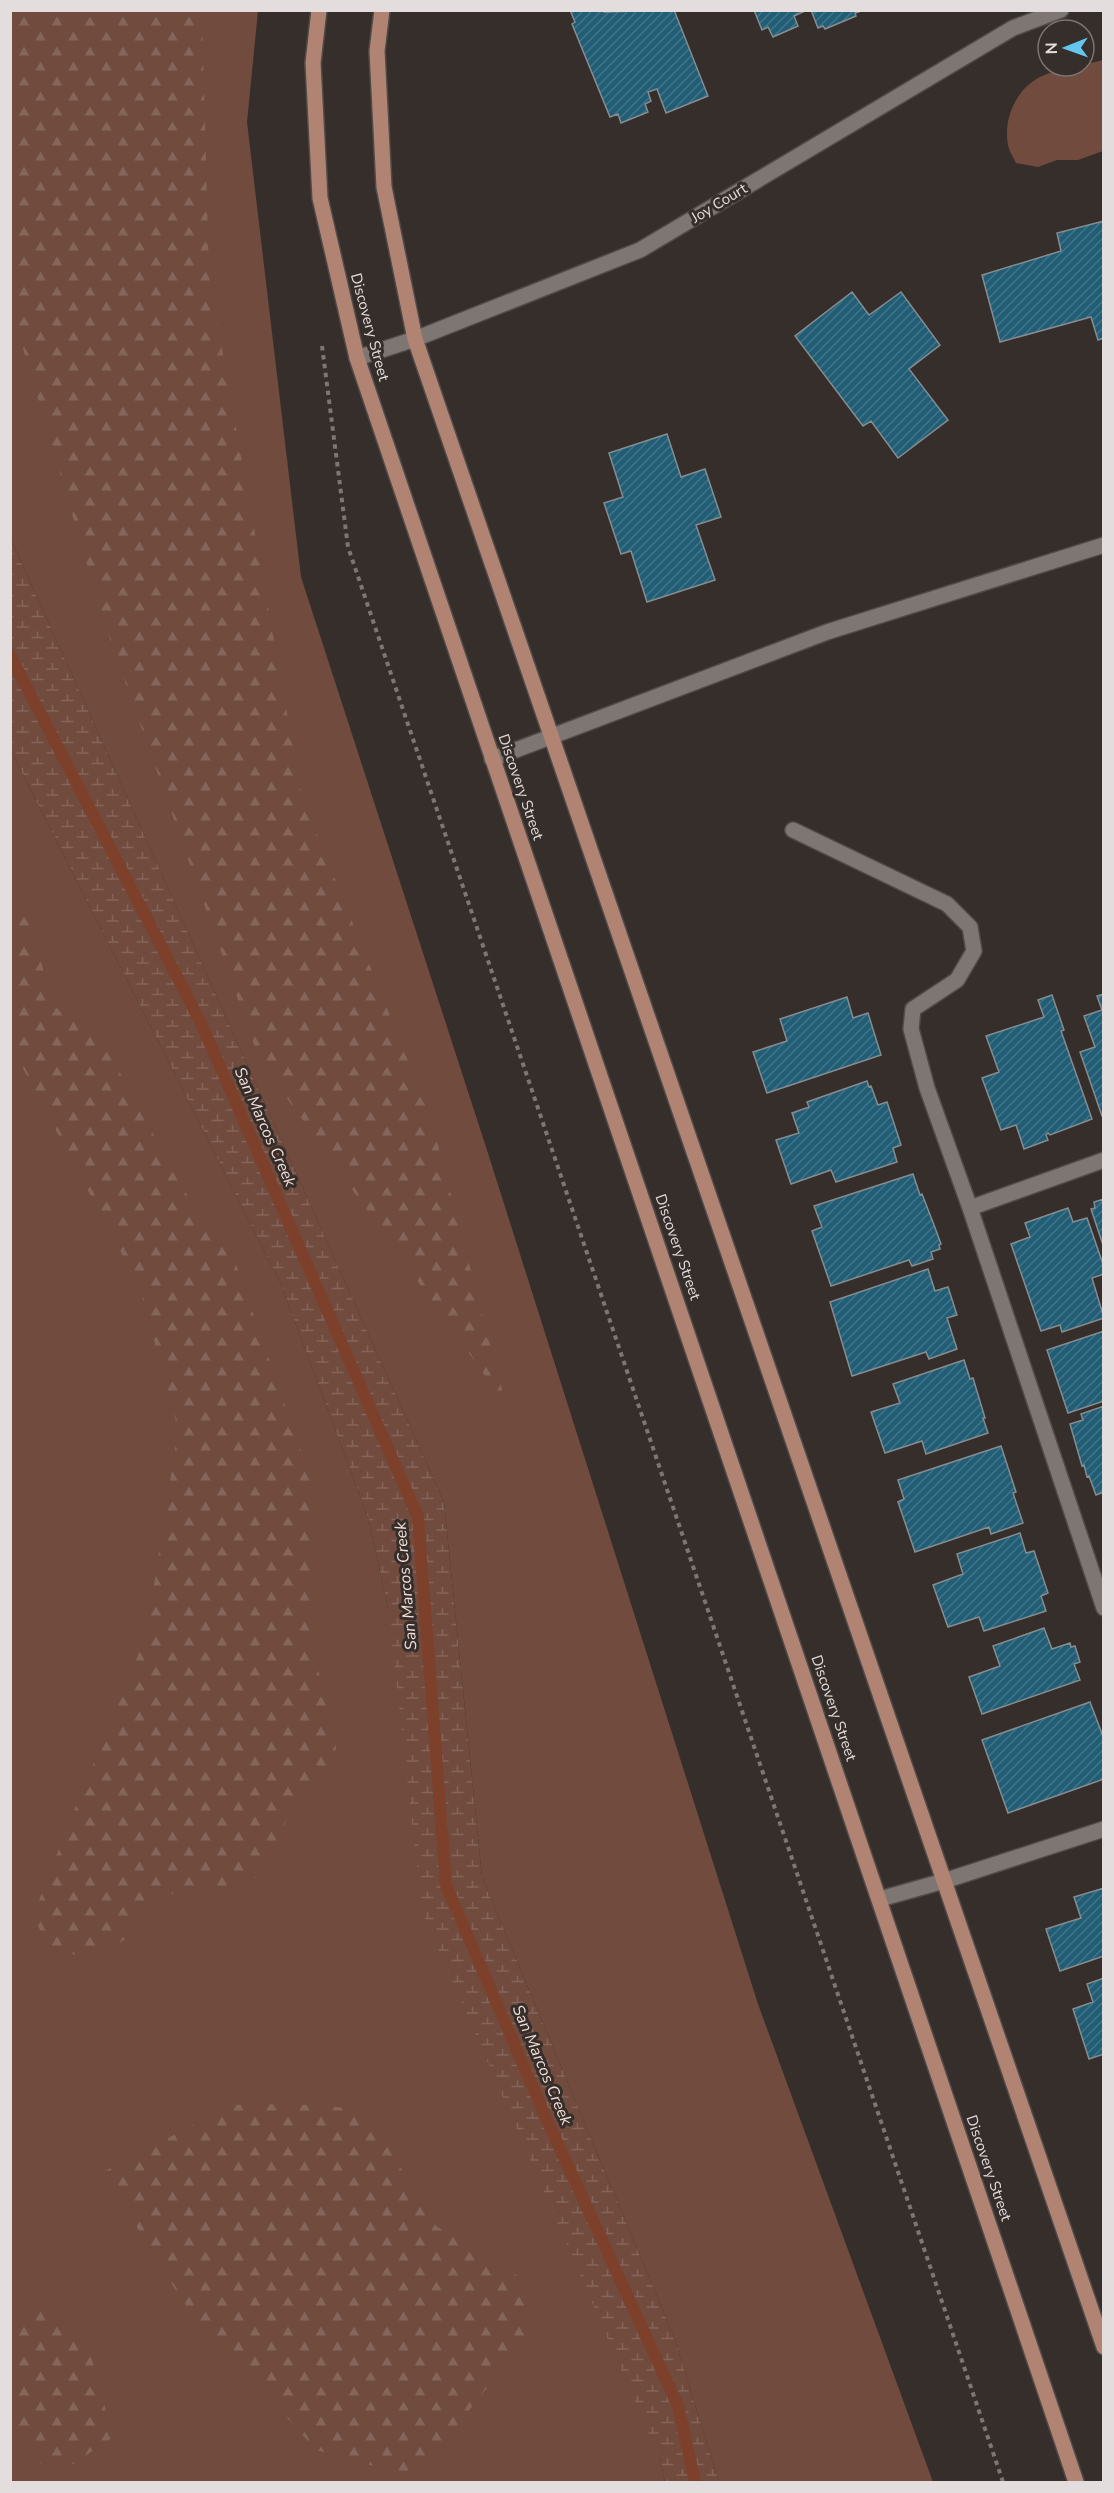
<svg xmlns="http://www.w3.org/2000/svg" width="1114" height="2493" font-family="'Nunito Sans',sans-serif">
	<defs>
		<pattern id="forest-firs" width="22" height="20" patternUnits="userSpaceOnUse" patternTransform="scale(1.5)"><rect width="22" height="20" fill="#714b3e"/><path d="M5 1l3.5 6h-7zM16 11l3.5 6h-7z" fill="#856459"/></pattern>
		<pattern id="wetland-marsh" width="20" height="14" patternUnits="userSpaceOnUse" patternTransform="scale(1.5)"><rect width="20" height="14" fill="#714b3e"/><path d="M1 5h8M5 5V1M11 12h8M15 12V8" fill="none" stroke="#856459"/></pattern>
		<pattern id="building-hatch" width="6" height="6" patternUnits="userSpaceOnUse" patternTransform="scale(1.5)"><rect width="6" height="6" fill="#215d75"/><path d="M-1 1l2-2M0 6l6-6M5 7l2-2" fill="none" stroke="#417488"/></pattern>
	</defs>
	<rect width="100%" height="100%" fill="#352e2b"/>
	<!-- green -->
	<path fill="#714b3e" d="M11,11h247l-11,111 54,455 185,570 272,857 175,478h-214l-45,-145 -192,-460 -38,-375 -433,-963z
		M1103,60v91l-25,9h-21l-19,7 -22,-4c-3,-6 -7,-12 -8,-18 -5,-26 8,-56 32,-68 19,-10 43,-11 63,-17z
		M11,751l269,531 88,235 20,91 272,851 5,23h-654z"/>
	<!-- forest -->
	<path fill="url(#forest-firs)" d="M11,10l191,1 7,265 93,521 129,321 75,287 -247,-346 -153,-431 -95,-320z
		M11,899l14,14 13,34 13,57 53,39 80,148 45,53 87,249 -5,145 25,110 -6,31 -41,34 -25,62 -39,12 -70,9 -31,44 -31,18 -43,-8 -17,-34 33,-86 80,-194 32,-207 -38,-141 -129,-242z
		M291,2104l74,5 71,117 85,52 11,54 -82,102 -33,44 -101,-28 -133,-148 -80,-130 128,-67z
		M40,2305l44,25 29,107 -59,40 -43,-46v-100z"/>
	<!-- wetland -->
	<path fill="url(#wetland-marsh)" d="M11,539l433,963 38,375 192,460 45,145h-54l-5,-23 -238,-548 -34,-303 -20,-91 -88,-235 -269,-531z"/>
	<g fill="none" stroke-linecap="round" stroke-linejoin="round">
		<!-- stream -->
		<path stroke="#7d412b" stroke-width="12" d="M10,655l190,366 218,496 28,368 100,233 132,288 17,76"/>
	</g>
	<!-- building -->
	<path fill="url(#building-hatch)" stroke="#858d91" stroke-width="1.5" d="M570,10h33l1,2 70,-2 34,86 -42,17 -9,-24 -9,3 3,9 -6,3 3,8 -27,11 -3,-9 -8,3 -38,-93 3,-2z
		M754,10h53l-13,6 4,10 -25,11 -5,-10 -6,3z
		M811,10h48v2l-4,1 1,3 -31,13 -2,-3 -5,2z
		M1104,221v117l-6,2 -7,-23 -91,25 -18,-67 79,-24 -4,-18z
		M852,292l17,23 32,-23 39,53 -31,24 39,51 -50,38 -27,-37 -8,5 -68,-90z
		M667,434l14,43 24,-8 16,48 -25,8 19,55 -68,22 -16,-51 -10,3 -17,-51 19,-6 -14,-44z
		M1104,994v121l-2,1 -22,-64 15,-5 -11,-31 18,-6 -5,-14z
		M1052,995l12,35 -3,1 31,88 -42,16 -2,-2 -2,2 2,5 -24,9 -8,-24 -15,5 -19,-52 17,-6 -13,-36 58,-19 -6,-17z
		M847,997l6,21 15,-5 13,42 -114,38 -14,-41 34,-11 -7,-22z
		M867,1081l2,6 2,-1 7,19 9,-3 14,43 -8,3 4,14 -61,20 -5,-12 -40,14 -15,-44 23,-7 -7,-20 17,-6 -2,-5z
		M913,1174l7,21 2,-1 12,31 7,19 -2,1 1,4 -9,3 2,7 -21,7 -3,-6 -78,26 -19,-55 10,-4 -8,-21z
		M1104,1199v49l-13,-39 4,-1 -1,-6z
		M1068,1208l5,14 14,-4 17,49v7l-12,4 12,40 -42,14 -2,-7 -19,6 -30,-87 19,-7 -5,-14z
		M928,1269l7,22 13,-4 9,28 -10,3 10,31 -28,10 -3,-7 -74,24 -22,-74z
		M1104,1331v70l-36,12 -21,-63z
		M964,1360l6,19 3,-1 12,40h-2l5,15 -62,21 -4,-13 -37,12 -14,-41 29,-9 -7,-19z
		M1104,1406v86l-8,3 -7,-19 -2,1 -3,-12 -2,1 -12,-42 13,-4 -2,-6z
		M1001,1446l15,46 -3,1 10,30 -32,11 -2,-7 -74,25 -17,-50 6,-3 -6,-19z
		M1020,1533l6,20 8,-2 14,42 -7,3 5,15 -62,20 -5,-14 -31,10 -15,-42 30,-11 -6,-20z
		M1044,1628l8,21 18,-6 1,4 4,-1 5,16 -6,2 6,16 -98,34 -13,-37 31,-11 -7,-20z
		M1090,1702l14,37v40l-96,34 -26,-73z
		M1104,1888v68l-44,15 -14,-42 35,-11 -7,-21z
		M1104,1978v76l-15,5 -16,-50 20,-7 -6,-18z"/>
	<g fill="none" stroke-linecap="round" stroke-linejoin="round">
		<defs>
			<path id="minor" d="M357,358l58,-19 225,-89 373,-222 48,-18
				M492,759l335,-127 277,-87
				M793,830l154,74 23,23 4,24 -17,29 -44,29 -2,20 16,59 43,120 134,400
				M970,1208l134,-48
				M880,1899l64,-18 160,-52"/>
			<path id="major" d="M319,10l-6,53 7,135 37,160 719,2124
				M382,10l-5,41 7,136 31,152 689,2008"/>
		</defs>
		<!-- minor casing -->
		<use href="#minor" stroke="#504a48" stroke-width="18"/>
		<!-- major casing -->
		<use href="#major" stroke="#504a48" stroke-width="18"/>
		<!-- path -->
		<path stroke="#7c7674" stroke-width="4" stroke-dasharray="4.5 4.5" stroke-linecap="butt" d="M322,346l26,201 655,1935"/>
		<!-- minor -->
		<use href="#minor" stroke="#7e7673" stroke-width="15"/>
		<!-- major -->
		<use href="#major" stroke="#b08373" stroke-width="15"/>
	</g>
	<g text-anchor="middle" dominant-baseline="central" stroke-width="6" stroke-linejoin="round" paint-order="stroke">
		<!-- street labels -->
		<g font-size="15" fill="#e3dedd" stroke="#352e2b">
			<text transform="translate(719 203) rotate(-31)">Joy Court</text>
			<text transform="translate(370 327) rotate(75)">Discovery Street</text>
			<text transform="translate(521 787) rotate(71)">Discovery Street</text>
			<text transform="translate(678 1247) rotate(71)">Discovery Street</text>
			<text transform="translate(834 1708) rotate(71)">Discovery Street</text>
			<text transform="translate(989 2168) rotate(71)">Discovery Street</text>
		</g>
		<!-- water labels -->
		<g font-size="16" font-style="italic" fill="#f3dfd8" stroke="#352e2b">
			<text transform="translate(265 1127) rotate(66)">San Marcos Creek</text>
			<text transform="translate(406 1586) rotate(-95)">San Marcos Creek</text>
			<text transform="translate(542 2065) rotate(67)">San Marcos Creek</text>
		</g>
	</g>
	<!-- border -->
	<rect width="1114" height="2493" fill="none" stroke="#e3dedd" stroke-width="24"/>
	<!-- north arrow -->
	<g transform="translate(1066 48) rotate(269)"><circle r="28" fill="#352e2b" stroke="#7b7472" stroke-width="1.5"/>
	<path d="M0-4.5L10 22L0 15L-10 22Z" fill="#64c5ee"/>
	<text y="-9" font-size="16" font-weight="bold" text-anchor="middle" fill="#e3dedd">N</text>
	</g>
</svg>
